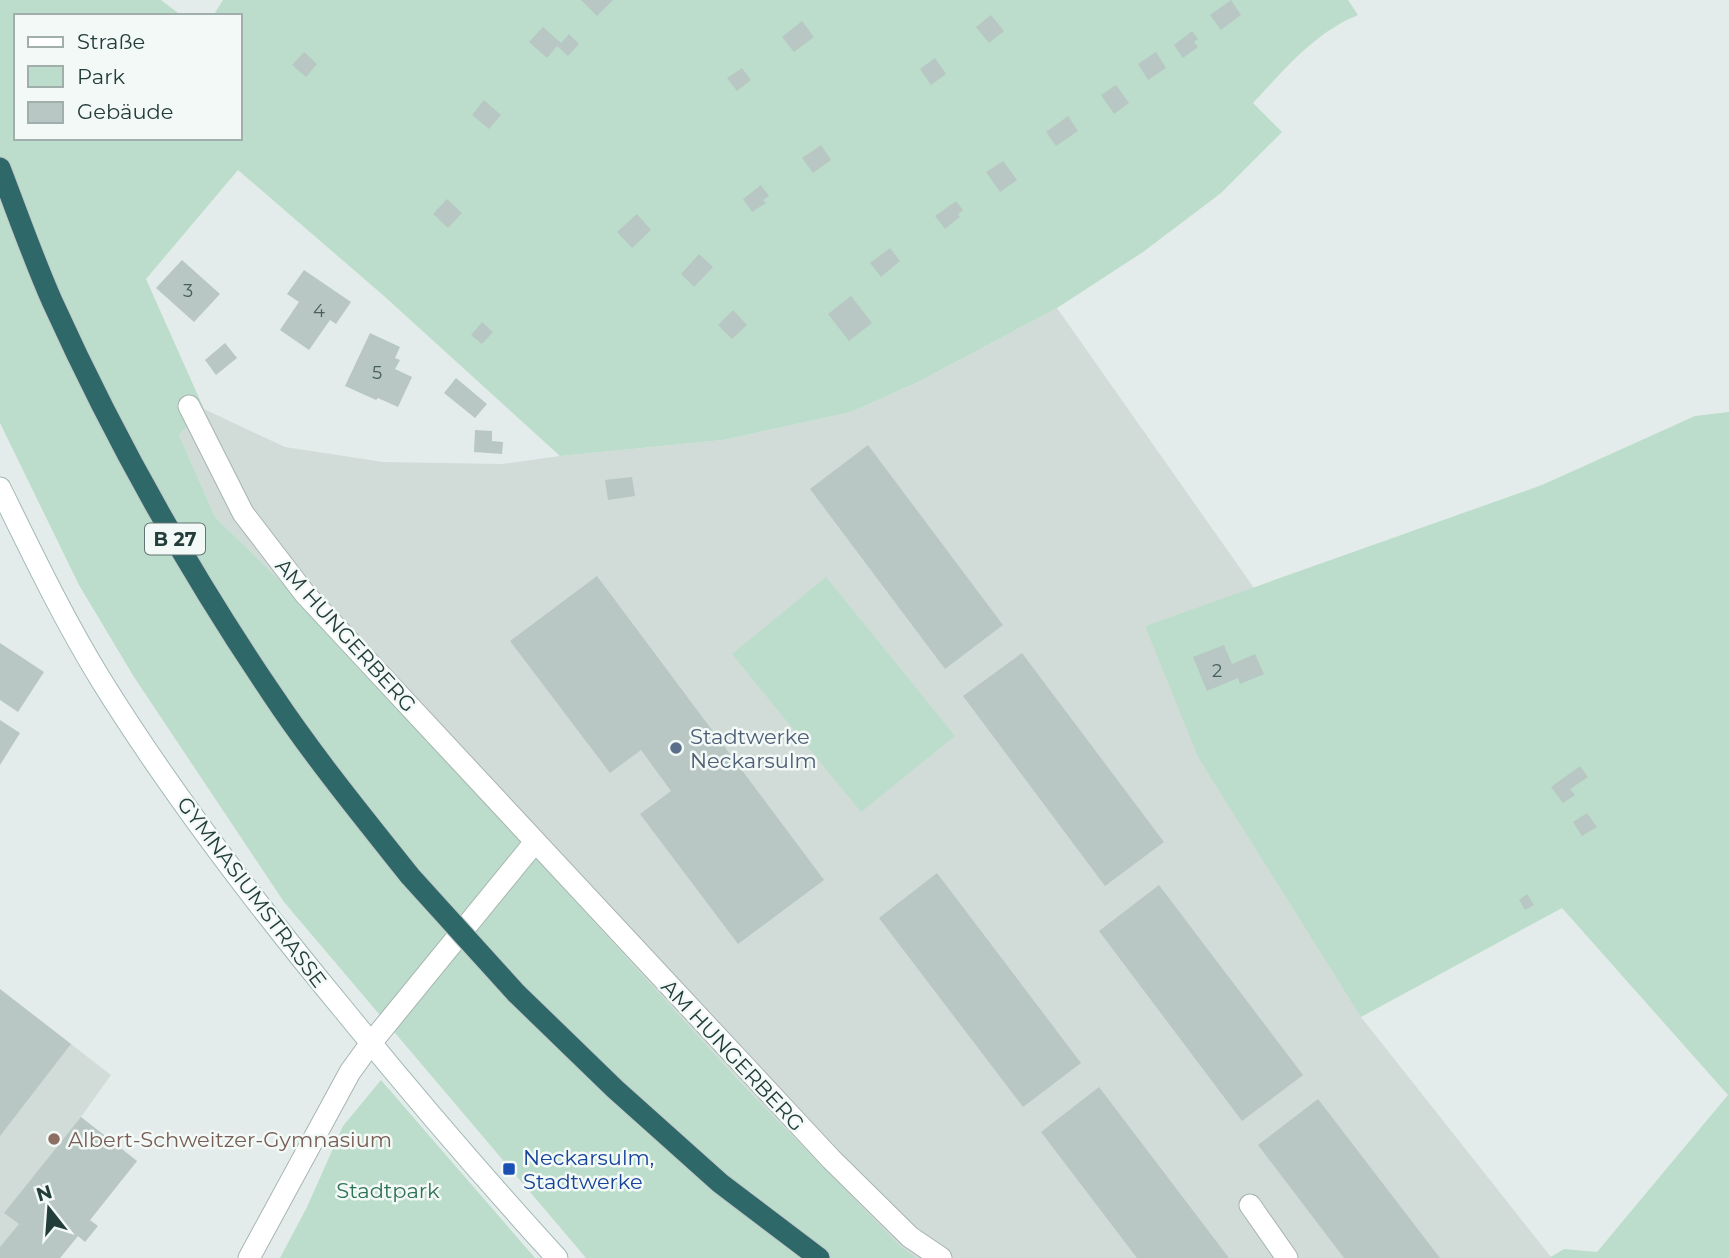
<svg xmlns="http://www.w3.org/2000/svg" width="1729" height="1258" font-family="Montserrat,sans-serif">
	<rect width="100%" height="100%" fill="#e3ecea"/>
	<!-- built -->
	<path fill="#d1dcd9" d="M1057,308l197,280 -109,38 216,391 190,240 -2,1h-632l-16,-10 -158,-163 -440,-482 -88,-86 -36,-82 25,-26 81,38 98,15 119,2 58,-8 163,-16 128,-28 67,-30z
		M0,989l111,86 -30,42 56,44 -77,97h-60z"/>
	<!-- green -->
	<path fill="#bcddcb" d="M0,0h161l21,16h-166v122h224v-122h-27l10,-16h1125l10,15c-44,18 -73,54 -105,88l29,29 -61,61 -78,59 -86,56 -139,74 -67,30 -128,28 -163,16 -176,-160 -146,-126 -92,109 58,130 -25,26 36,82 88,86 440,482 158,162 16,11h-331l-302,-356 -150,-225 -55,-92 -79,-162z
		M1729,412v846h-180l15,-9 33,3 131,-157 -166,-187 -201,109 -163,-260 -53,-131 397,-141 153,-69z
		M826,577l129,159 -94,76 -129,-158z
		M381,1080l154,178h-255l27,-51 36,-81z"/>
	<!-- building -->
	<path fill="#b8c7c3" d="M581,0h32l-16,16z
		M1231,0l10,15 -20,15 -11,-15z
		M991,15l13,16 -15,12 -13,-16z
		M802,21l12,16 -20,15 -12,-15z
		M543,27l18,16 8,-9 10,10 -11,12 -11,-10 -10,12 -18,-16z
		M1192,31l6,8 -4,3 4,5 -15,11 -9,-13z
		M304,52l13,12 -11,13 -14,-12z
		M1156,52l10,16 -18,12 -10,-16z
		M935,58l11,16 -15,11 -11,-16z
		M742,68l9,12 -14,11 -10,-13z
		M1116,85l13,18 -15,11 -13,-19z
		M484,100l17,15 -12,14 -17,-14z
		M1068,116l10,15 -22,15 -10,-14z
		M821,145l10,15 -18,13 -11,-15z
		M1003,161l14,19 -17,12 -14,-20z
		M761,185l8,11 -6,4 3,3 -14,9 -9,-13z
		M447,199l15,14 -14,15 -15,-14z
		M956,201l7,9 -5,4 2,3 -15,12 -10,-13z
		M637,214l14,16 -19,18 -15,-16z
		M890,248l10,13 -19,16 -11,-14z
		M699,254l14,13 -19,20 -13,-13z
		M182,260l38,34 -26,28 -38,-34z
		M304,270l47,32 -15,22 -6,-4 -21,30 -29,-20 19,-28 -12,-8z
		M851,296l21,27 -23,18 -21,-27z
		M733,310l14,15 -15,14 -14,-14z
		M482,322l11,10 -11,12 -11,-9z
		M370,333l30,14 -5,11 5,2 -5,9 17,8 -14,30 -20,-9 -2,2 -31,-14z
		M225,343l12,15 -21,17 -11,-15z
		M456,378l31,26 -12,14 -31,-25z
		M475,430l17,1v10l11,1 -1,12 -28,-2z
		M868,445l135,180 -58,44 -135,-180z
		M632,477l3,19 -27,4 -3,-20z
		M597,576l227,304 -86,64 -98,-130 31,-23 -30,-41 -31,23 -100,-132z
		M0,643l44,29 -26,40 -18,-12z
		M1224,645l8,19 23,-10 9,20 -24,10 -2,-6 -31,13 -14,-34z
		M1022,653l142,189 -59,44 -142,-190z
		M0,720l20,13 -20,32z
		M1580,766l8,11 -18,12 5,6 -12,8 -12,-16z
		M1587,813l10,14 -15,9 -9,-14z
		M937,873l144,190 -58,44 -144,-189z
		M1159,885l144,190 -61,46 -143,-190z
		M1527,894l7,11 -9,5 -6,-10z
		M0,989l71,55 -71,92z
		M1099,1087l130,171h-92l-96,-126z
		M1318,1099l122,159h-96l-86,-113z
		M81,1117l56,44 -47,59 8,6 -13,16 -7,-6 -18,22h-60v-11l19,-23 -15,-11z"/>
	<g fill="none" stroke-linecap="round" stroke-linejoin="round">
		<defs>
			<path id="street" d="M189,406l54,107 62,81 526,565 79,78 31,21
				M1250,1205l37,53
				M249,1258l101,-186 21,-29 164,-201"/>
			<path id="secondary" d="M0,488c32,65 63,130 101,192 72,116 155,224 242,329 69,85 140,168 214,249"/>
			<path id="highway" d="M0,168c17,44 33,90 52,133 62,137 136,269 220,393 42,63 91,123 138,182
				M516,993l99,96 105,94 99,75"/>
		</defs>
		<!-- street casing -->
		<use href="#street" stroke="#a6b4b2" stroke-width="23"/>
		<!-- secondary casing -->
		<use href="#secondary" stroke="#a1b8b4" stroke-width="23"/>
		<!-- highway casing -->
		<use href="#highway" stroke="#c1c9c8" stroke-width="23"/>
		<!-- street -->
		<use href="#street" stroke="#fff" stroke-width="21"/>
		<!-- secondary -->
		<use href="#secondary" stroke="#fff" stroke-width="21"/>
		<!-- highway -->
		<use href="#highway" stroke="#2f6868" stroke-width="21"/>
		<defs>
			<path id="highway-bridge" d="M410,876l106,117"/>
		</defs>
		<!-- highway-bridge casing -->
		<use href="#highway-bridge" stroke="#c1c9c8" stroke-width="23" stroke-linecap="butt"/>
		<!-- highway-bridge -->
		<use href="#highway-bridge" stroke="#2f6868" stroke-width="21"/>
	</g>
	<!-- markers -->
	<circle fill="#5c6f8a" stroke="#f3f9f7" stroke-width="2.5" cx="676" cy="748" r="7"/>
	<circle fill="#8d6e63" stroke="#f3f9f7" stroke-width="2.5" cx="54" cy="1139" r="7"/>
	<rect fill="#1a4fb4" stroke="#f3f9f7" stroke-width="2.5" x="502" y="1162" width="14" height="14" rx="3.5"/>
	<g text-anchor="middle" dominant-baseline="central" stroke-width="5" stroke-linejoin="round" paint-order="stroke">
		<!-- number labels -->
		<g font-size="18" fill="#48605d">
			<text x="188" y="291">3</text>
			<text x="319" y="311">4</text>
			<text x="377" y="373">5</text>
			<text x="1217" y="671">2</text>
		</g>
		<!-- shield labels -->
		<rect fill="#f3f9f7" stroke="#617573" stroke-width="2" x="145" y="523.5" width="60" height="31" rx="5"/>
		<g font-size="19" font-weight="bold" fill="#233d3b">
			<text x="175" y="539">B 27</text>
		</g>
		<!-- street labels -->
		<g font-size="21" fill="#233d3b" stroke="#f3f9f7">
			<text transform="translate(346 635) rotate(48)">AM HUNGERBERG</text>
			<text transform="translate(252 892) rotate(53)">GYMNASIUMSTRASSE</text>
			<text transform="translate(733 1055) rotate(47)">AM HUNGERBERG</text>
		</g>
		<!-- service labels -->
		<g font-size="21" fill="#4e5e75" stroke="#f3f9f7" text-anchor="start">
			<text x="690" y="736">Stadtwerke<tspan x="690" dy="24">Neckarsulm</tspan></text>
		</g>
		<!-- education labels -->
		<g font-size="21" fill="#785e54" stroke="#f3f9f7" text-anchor="start">
			<text x="68" y="1139">Albert-Schweitzer-Gymnasium</text>
		</g>
		<!-- transit labels -->
		<g font-size="21" fill="#164399" stroke="#f3f9f7" text-anchor="start">
			<text x="523" y="1157">Neckarsulm,<tspan x="523" dy="24">Stadtwerke</tspan></text>
		</g>
		<!-- park labels -->
		<g font-size="21" fill="#2e7357" stroke="#f3f9f7">
			<text x="388" y="1190">Stadtpark</text>
		</g>
	</g>
	<!-- legend -->
	<rect x="14" y="14" width="228" height="126" fill="#f3f9f7" stroke="#a0aeac" stroke-width="2"/>
	<rect x="28" y="37" width="35" height="10" fill="#ffffff" stroke="#a0aeac" stroke-width="2"/>
	<text x="77" y="49" font-size="21" fill="#233d3b">Straße</text>
	<rect x="28" y="66" width="35" height="21" fill="#bcddcb" stroke="#a0aeac" stroke-width="2"/>
	<text x="77" y="84" font-size="21" fill="#233d3b">Park</text>
	<rect x="28" y="102" width="35" height="21" fill="#b8c7c3" stroke="#a0aeac" stroke-width="2"/>
	<text x="77" y="119" font-size="21" fill="#233d3b">Gebäude</text>
	<!-- north arrow -->
	<g transform="translate(49 1209) rotate(343)" stroke="#f3f9f7" stroke-width="5" paint-order="stroke">
	<path d="M0-5L12 26L0 18L-12 26Z" fill="#233d3b"/>
	<text y="-10" font-size="19" font-weight="bold" text-anchor="middle" fill="#233d3b">N</text>
	</g>
</svg>
